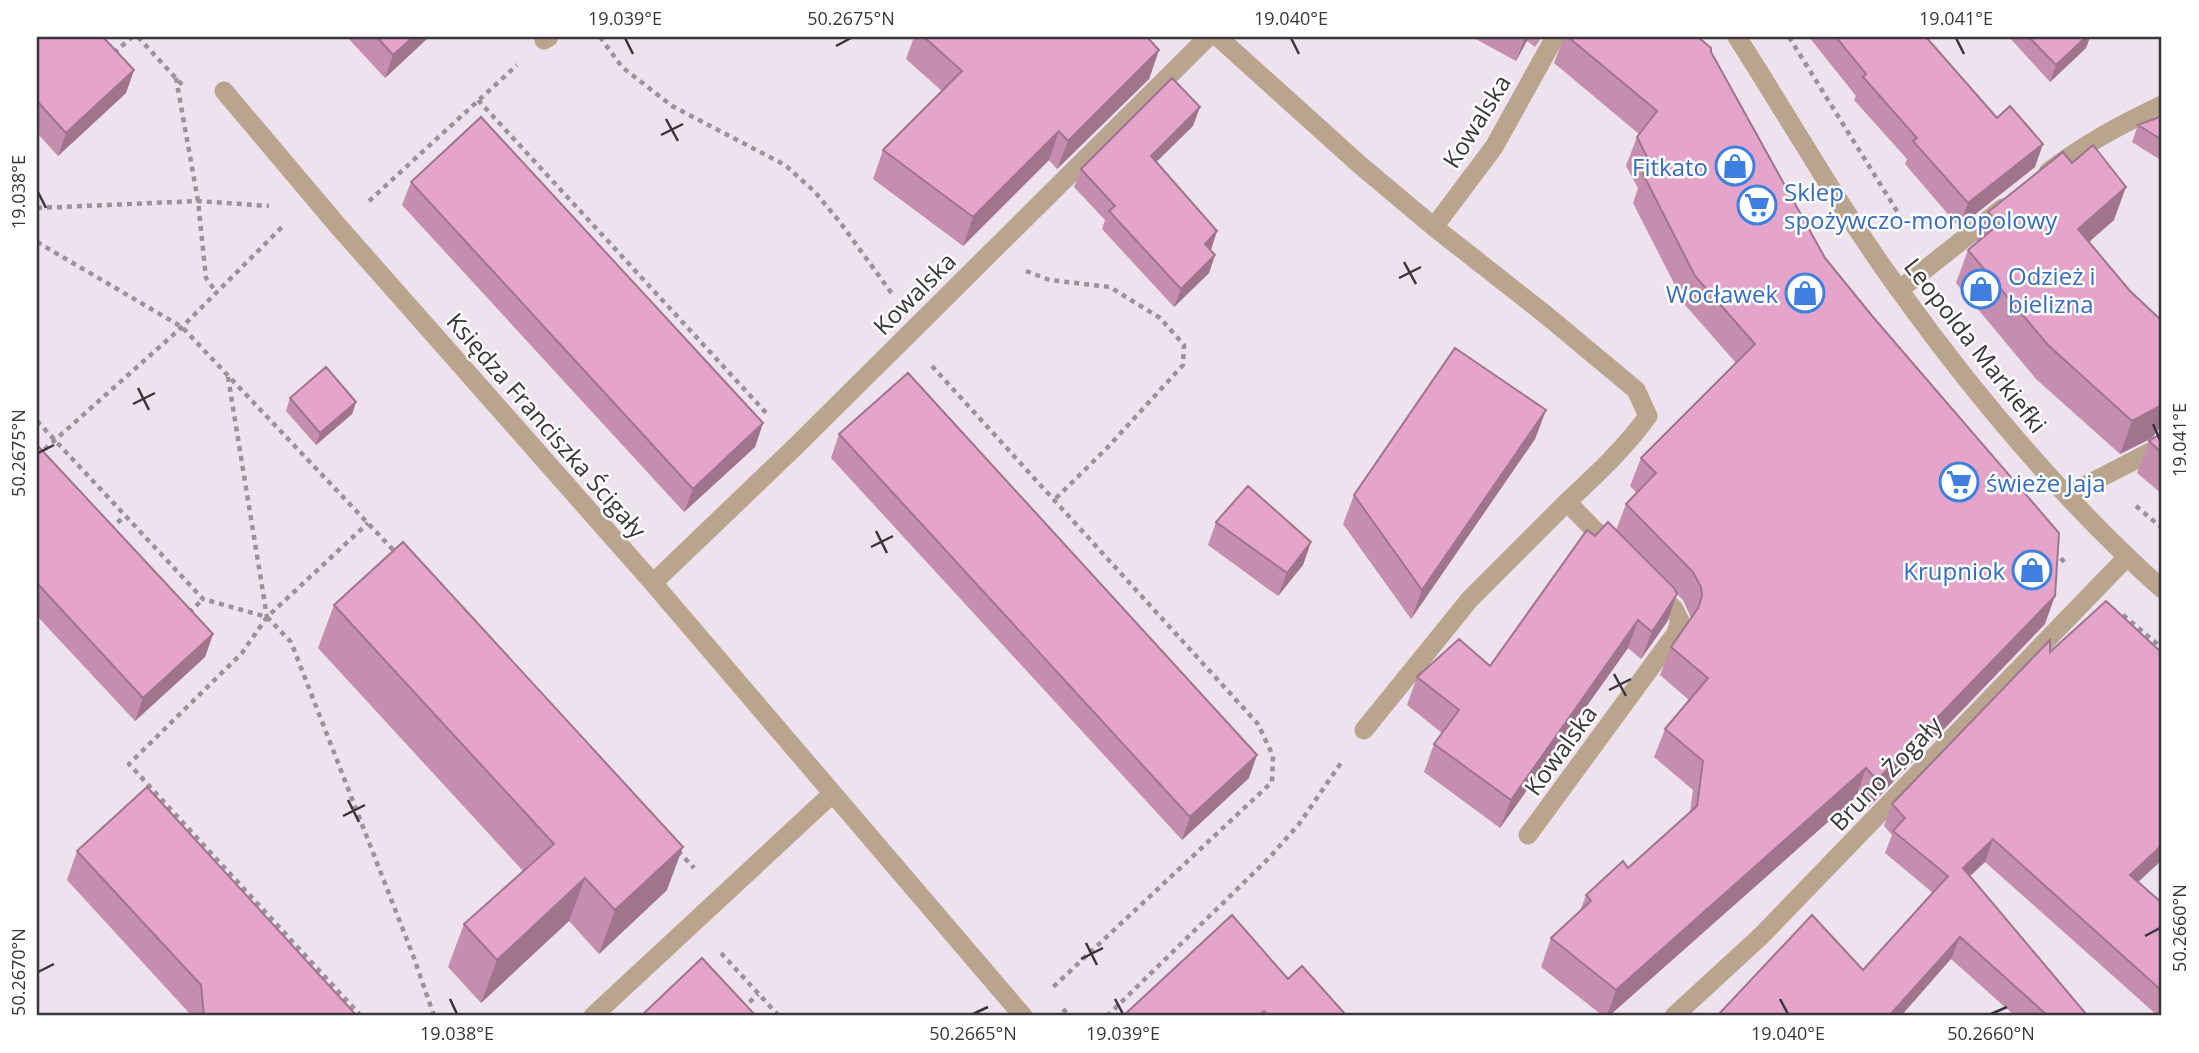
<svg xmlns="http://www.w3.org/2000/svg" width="2199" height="1053" font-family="'Open Sans',sans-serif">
	<rect width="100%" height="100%" fill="#ede2ee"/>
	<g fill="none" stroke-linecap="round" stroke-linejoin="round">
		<!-- path -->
		<path stroke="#9a929b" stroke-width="4.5" stroke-dasharray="5 5" stroke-linecap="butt" d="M138,37l47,51
			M600,37l22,30 50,39 113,59 30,27 24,29 54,74
			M1789,37l116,187
			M114,53l18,-16
			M176,78l22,123 8,77 10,14
			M478,100l291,316
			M369,201l148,-136
			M37,208l161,-7 71,5
			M37,242l145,85 216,228
			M1026,271l24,9 60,7 50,31 24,27 -1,20 -76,83 -53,52
			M932,366l326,358 15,32 -1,26 -221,207
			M228,377l39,240
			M37,421l166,178 64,18 24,25 123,316 20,58
			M37,456l145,-129 103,-103
			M2136,506l26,22
			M110,529l15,-13
			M2054,551l13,14
			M189,613l14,-14
			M2123,615l39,33
			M678,851l16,17
			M721,953l58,63
			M1063,1009l6,7
			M361,1016l-232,-252 113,-111 25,-36 101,-94
			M735,1016l23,-22
			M1107,1016l162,-158 30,-34 44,-64"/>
		<!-- minor -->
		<path stroke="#b9a48d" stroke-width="19" d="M1218,37l142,128 74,62 60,-80 61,-110
			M1737,37c54,84 104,173 163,254 77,107 164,210 262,298
			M544,40l5,-3
			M224,91l114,135 315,357 370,433
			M2048,172c36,-28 74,-48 114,-67
			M1434,227l112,88 90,75 12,26c-23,32 -52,59 -81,86l48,49
			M1899,290l104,-82
			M2067,495l95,-49
			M653,583l143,-137 412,-409
			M1364,730l106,-131 97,-97
			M1528,835l148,-202 4,-12 -6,-12 -20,-20
			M593,1016l239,-222
			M1674,1016l87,-80 366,-379"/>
	</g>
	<!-- wall -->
	<path fill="#c58eaf" d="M37,37l97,33 -8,23 -68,63 -21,-23z
		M347,37h82l-44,41z
		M914,37h234l11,13 -10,29 -92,90 -8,-9 -86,86 -90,-67 10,-29 59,-59 -36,-32z
		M1472,37h70l-7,10 -8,-6 -11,20z
		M1564,37h134l13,15 114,206 220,366 -178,185 -11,-12 -247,219h-6l-62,-49 10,-29 29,-27 6,-16 42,-27 62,-56 3,-22 -39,-33 11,-28 24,-29 -29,-25 11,-28 20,-29 -8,-18 -6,-6 -10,28 -26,37 -13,-11 -128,180 -76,-56 10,-28 8,-11 -35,-28 10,-28 73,-11 105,-130 21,-6 10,-26 11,-11 -7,-7 11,-28 95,-95 -51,-58 -52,-102 5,-15 -12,-22 11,-29 2,-3 -85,-71z
		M1809,37h117l109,130 -76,60 -54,-63 2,-5 -53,-59 2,-4z
		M2009,37h81l-4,11 -36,34z
		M2162,116v45l-30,-19 6,-17z
		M1193,126l-37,36 55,88 4,5 -6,18 -35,34 -72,-78 3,-9 -31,-33 7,-18z
		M411,182l352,241 -8,24 -71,65 -282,-307z
		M1988,212l126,8 -25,22 41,49 32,30v103l-10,14 -32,16 -84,-75 -80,-96 12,-33 8,-7z
		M290,398l66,4 -4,12 -36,31 -30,-34z
		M1546,410l-11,29 -124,180 -68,-95 11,-29z
		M2162,433v61l-25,-21 12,-32z
		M839,434l410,344 -67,62 -351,-382z
		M37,445l176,189 -8,23 -70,64 -98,-105z
		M1216,522l95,20 -8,23 -25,31 -70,-51z
		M334,605l333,285 -68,64 -30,-33 -88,82 -33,-36 16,-43 59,-53 -205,-223z
		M2050,652l88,230 24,21v113h-4l-173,-154 -15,14 115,140h-70l-64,-57 -88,11 70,-77 -48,-40 7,-18 -8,-9 8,-22z
		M77,851l280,165h-166l-1,-2 -123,-134z"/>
	<!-- shaded-wall -->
	<path fill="#a0748e" d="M413,37h16l-44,41 8,-23z
		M1525,37h4l-13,24z
		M2086,37h4l-4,11 -36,34 6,-17z
		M1159,50l-10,29 -92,90 11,-28z
		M134,70l-8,23 -68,63 8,-23z
		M1200,107l-7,19 -49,48 7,-18z
		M1059,131l-10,29 -86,86 10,-29z
		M2043,144l-8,23 -76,60 9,-24z
		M2126,187l-12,33 -48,42 12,-33z
		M1217,231l-6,19 -6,-6z
		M1215,255l-6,18 -35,34 7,-18z
		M356,402l-4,12 -36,31 4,-12z
		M2162,405v19l-10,14 -32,16 12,-33z
		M1546,410l-11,29 -124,180 11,-29z
		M763,423l-8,24 -71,65 9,-23z
		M1311,542l-8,23 -25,31 9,-23z
		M1677,594l-10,28 -26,37 11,-27z
		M2055,596l-10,28 -178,185 10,-29z
		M1638,620l-10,28 -128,180 11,-28z
		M213,634l-8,23 -70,64 8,-23z
		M1257,755l-8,23 -67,62 8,-23z
		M1866,768l-10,29 -247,219h-2l9,-26z
		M1993,839l-8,23 -30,28 8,-22z
		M2162,845v15l-40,37 8,-22z
		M683,847l-16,43 -68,64 16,-44z
		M585,878l-16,43 -88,82 16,-43z
		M1960,937l-9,22 -50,57h-12z"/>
	<!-- building -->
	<path fill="#e5a5cb" stroke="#a0748e" stroke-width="2" d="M37,37h66l31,33 -68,63 -29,-32z
		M377,37h36l-20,18z
		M924,37h223l12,13 -91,91 -9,-10 -86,86 -90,-67 79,-79z
		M1568,37h130l13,11v4l114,206 48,59 186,216 -4,63 -178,184 -11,-12 -250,222 -65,-52 40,-37 -5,-6 37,-34 5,7 69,-62 6,-45 -38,-32 43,-51 -37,-31 27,-39 4,-12 -1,-9 -8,-15 -67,-68 30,-31 -15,-15 114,-114 -60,-68 -52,-102 10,-5 -16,-32 20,-26z
		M1836,37h90l71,81 13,-12 33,38 -75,59 -55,-62 4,-3 -54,-61 3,-3z
		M2029,37h57l-30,28z
		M1172,78l28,29 -49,49 66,75 -12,13 10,11 -34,34 -72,-78 6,-5 -34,-37z
		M2162,116v24l-24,-15z
		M481,117l282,306 -70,66 -282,-307z
		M2093,145l33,42 -48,42 52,62 32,30v84l-30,16 -84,-76 -80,-95 31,-26 -11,-12 75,-60 9,11z
		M1455,348l91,62 -124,180 -68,-95z
		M326,367l30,35 -36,31 -30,-35z
		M908,373l349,382 -67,62 -351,-383z
		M2162,433v20l-13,-12z
		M37,445l176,189 -70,64 -106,-115z
		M1248,486l63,56 -24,31 -71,-51z
		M1608,522l66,66 3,6 -25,38 -14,-12 -127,180 -77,-56 25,-34 -42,-33 42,-38 31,27 97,-136 8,6z
		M403,542l280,305 -68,63 -30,-32 -88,82 -33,-36 90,-80 -220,-239z
		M2106,601l56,52v192l-32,30 32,28v88l-169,-152 -30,29 123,146 -2,2h-36l-88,-79 -71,79h-172l95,-101 51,55 85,-94 -55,-45 12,-13 -13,-14 158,-164v12z
		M147,787l210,229h-153l-3,-31 -124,-134z
		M1232,915l56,64 14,-13 44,49 -1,1h-76l-5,-5 -6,5h-135z
		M702,958l54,58h-115z"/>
	<!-- ticks -->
	<path fill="none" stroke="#39353a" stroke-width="2.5" d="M625,38l8,16M1291,38l8,16M1956,38l8,16M836,46l15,-8M666,119l12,22M661,135l22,-11M38,192l8,16M1404,262l12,22M1399,278l22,-11M138,388l11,22M133,404l22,-11M2153,424l7,16M38,453l16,-8M876,531l11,22M871,547l22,-11M1614,674l12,22M1609,690l22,-11M348,800l11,22M343,816l22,-11M2145,936l15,-8M1086,943l11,22M1081,959l22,-11M38,972l16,-8M450,999l7,15M1115,999l8,15M1780,999l8,15M973,1014l15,-7M1991,1014l16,-7"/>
	<!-- icons -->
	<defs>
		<symbol id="shop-ring" viewBox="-11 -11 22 22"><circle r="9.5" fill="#fff" stroke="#3f7fe0" stroke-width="1.5"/><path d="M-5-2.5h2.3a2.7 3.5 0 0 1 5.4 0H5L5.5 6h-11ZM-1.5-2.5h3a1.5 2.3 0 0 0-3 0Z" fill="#3f7fe0"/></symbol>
		<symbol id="supermarket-ring" viewBox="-11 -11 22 22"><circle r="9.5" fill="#fff" stroke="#3f7fe0" stroke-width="1.5"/><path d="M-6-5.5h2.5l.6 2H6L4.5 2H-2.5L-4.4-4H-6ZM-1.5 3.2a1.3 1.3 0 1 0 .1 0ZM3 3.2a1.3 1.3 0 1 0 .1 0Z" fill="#3f7fe0"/></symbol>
	</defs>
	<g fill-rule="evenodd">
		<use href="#shop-ring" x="1713" y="144" width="44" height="44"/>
		<use href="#supermarket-ring" x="1735" y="183" width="44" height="44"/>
		<use href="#shop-ring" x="1959" y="267" width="44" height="44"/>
		<use href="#shop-ring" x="1783" y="271" width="44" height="44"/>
		<use href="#supermarket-ring" x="1937" y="460" width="44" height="44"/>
		<use href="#shop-ring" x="2010" y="548" width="44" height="44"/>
	</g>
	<g text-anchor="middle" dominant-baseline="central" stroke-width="5" stroke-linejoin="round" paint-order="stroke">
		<!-- street labels -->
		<g font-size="24" fill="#39353a" stroke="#fff">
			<text transform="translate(1476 121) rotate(-58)">Kowalska</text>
			<text transform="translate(914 293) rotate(-45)">Kowalska</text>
			<text transform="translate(1976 345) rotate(52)">Leopolda Markiefki</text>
			<text transform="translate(547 425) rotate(49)">Księdza Franciszka Ścigały</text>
			<text transform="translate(1560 750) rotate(-54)">Kowalska</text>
			<text transform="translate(1885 773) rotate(-46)">Bruno Żogały</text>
		</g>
		<!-- shop labels -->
		<g font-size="24" fill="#366cbe" stroke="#fff" text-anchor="end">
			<text x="1708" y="166">Fitkato</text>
			<text x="1784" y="191" text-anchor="start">Sklep<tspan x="1784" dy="28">spożywczo-monopolowy</tspan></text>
			<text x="2008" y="275" text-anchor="start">Odzież i<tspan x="2008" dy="28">bielizna</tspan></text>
			<text x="1778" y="293">Wocławek</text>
			<text x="1986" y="482" text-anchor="start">świeże Jaja</text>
			<text x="2005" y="570">Krupniok</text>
		</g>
	</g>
	<!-- border -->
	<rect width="2199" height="1053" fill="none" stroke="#ffffff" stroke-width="77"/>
	<rect x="38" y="38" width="2122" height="976" fill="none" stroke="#39353a" stroke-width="2.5"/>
	<g font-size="18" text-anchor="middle" fill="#39353a">
		<text x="625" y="25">19.039°E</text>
		<text x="851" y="25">50.2675°N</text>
		<text x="1291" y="25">19.040°E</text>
		<text x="1956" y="25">19.041°E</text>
		<text transform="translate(19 192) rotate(-90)" y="6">19.038°E</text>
		<text transform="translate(2180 440) rotate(-90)" y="6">19.041°E</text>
		<text transform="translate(19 453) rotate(-90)" y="6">50.2675°N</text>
		<text transform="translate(2180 928) rotate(-90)" y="6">50.2660°N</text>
		<text transform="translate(19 972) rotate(-90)" y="6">50.2670°N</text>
		<text x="457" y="1040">19.038°E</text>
		<text x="973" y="1040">50.2665°N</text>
		<text x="1123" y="1040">19.039°E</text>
		<text x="1788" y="1040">19.040°E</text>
		<text x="1991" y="1040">50.2660°N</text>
	</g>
</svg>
